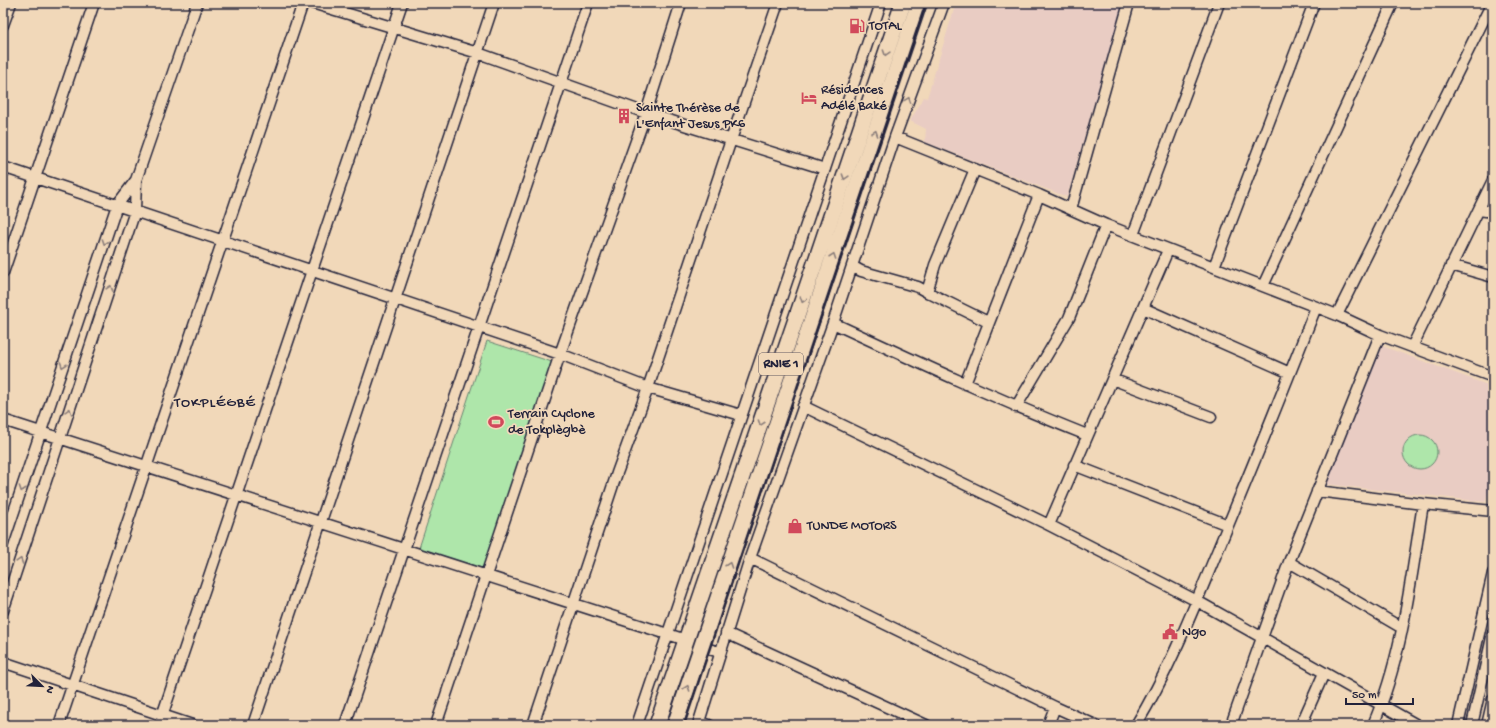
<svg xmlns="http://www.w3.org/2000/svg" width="1496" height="728" font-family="'Gochi Hand',sans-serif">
	<rect width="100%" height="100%" fill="#f1d8b9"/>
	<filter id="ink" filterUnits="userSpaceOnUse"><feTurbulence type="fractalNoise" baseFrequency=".025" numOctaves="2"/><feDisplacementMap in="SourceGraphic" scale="8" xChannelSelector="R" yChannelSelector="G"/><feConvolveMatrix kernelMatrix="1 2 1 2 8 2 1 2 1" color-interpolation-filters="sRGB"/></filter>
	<g filter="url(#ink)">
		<!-- built -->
		<path fill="#e9ccc3" d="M956,3h167l-56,194 -142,-55 1,-13 -16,-8 14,-24 3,1z
			M1382,346l111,41v94l-8,21 -160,-18z"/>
		<!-- green -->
		<path fill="#aee6aa" stroke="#688472" d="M487,341l65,21 -69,207 -64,-21z
			M1403 452a17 17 0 1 1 34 0a17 17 0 1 1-34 0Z"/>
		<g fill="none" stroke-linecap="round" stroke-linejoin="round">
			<defs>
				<path id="minor" d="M312,3l166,50 168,60 179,56
					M3,25l8,-22
					M895,137l144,58 67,30 231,90 43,20 32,12 81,30
					M3,167l557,187 88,34 93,27
					M975,169l-40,96 -8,27 61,30
					M1071,209l58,-206
					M1479,210l14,2
					M1133,235l86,-232
					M1451,265l42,12
					M852,266l9,5 57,16 9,5
					M1214,267l100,-264
					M3,273l91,-270
					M1263,286l130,-283
					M1143,308l147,65
					M1337,315l155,-312
					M833,323c84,39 168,78 254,112
					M1412,347l81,-167
					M1112,379l99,38
					M965,384l74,-189
					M803,406l246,119 148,76 220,124
					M1016,407l53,-89 37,-93
					M3,420l683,220
					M1074,465l154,60
					M1317,491l106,13 70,7
					M1049,525l119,-275
					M3,544l114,-339 19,-25
					M750,558l305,149 40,18
					M1289,562l113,66
					M3,611l132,-400 1,-31 61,-177
					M726,633l200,92
					M701,647l19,5
					M3,662l189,63
					M699,721l10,4
					M59,725l244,-722
					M159,725l243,-722
					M253,725l241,-722
					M345,725l243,-722
					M436,725l124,-371 86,-241 35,-110
					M533,725l84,-252 31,-85 83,-248 47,-137
					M637,725l244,-722
					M698,725l52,-167 83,-235 62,-186 49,-134
					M1048,725l7,-18
					M1136,725c33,-54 57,-115 81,-173 34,-82 67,-163 99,-245
					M1231,725l58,-163 91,-227
					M1301,725l23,-52
					M1373,725c30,-69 38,-148 50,-221
					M1458,725l35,-152
					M1472,725l21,-92
					M1487,725l6,-26"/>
				<path id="highway" d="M657,725l164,-479 82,-243
					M675,725l244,-722"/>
			</defs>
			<!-- minor casing -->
			<use href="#minor" stroke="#22223b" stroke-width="13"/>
			<!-- highway casing -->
			<use href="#highway" stroke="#22223b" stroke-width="18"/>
			<!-- minor -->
			<use href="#minor" stroke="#f1d8b9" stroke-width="10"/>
			<!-- highway -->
			<use href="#highway" stroke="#f1d8b9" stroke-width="15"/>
			<!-- rail -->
			<path stroke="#22223b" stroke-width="2.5" d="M684,725l242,-722"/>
		</g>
		<!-- one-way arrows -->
		<defs><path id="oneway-chevron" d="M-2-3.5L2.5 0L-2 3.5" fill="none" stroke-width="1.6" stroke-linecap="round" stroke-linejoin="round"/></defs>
		<g stroke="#8a7d7a">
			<use href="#oneway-chevron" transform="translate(886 53) rotate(108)"/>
			<use href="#oneway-chevron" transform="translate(908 100) rotate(-70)"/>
			<use href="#oneway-chevron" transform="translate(875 133) rotate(-71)"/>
			<use href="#oneway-chevron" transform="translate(845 177) rotate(108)"/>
			<use href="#oneway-chevron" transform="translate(105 242) rotate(109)"/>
			<use href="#oneway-chevron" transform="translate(833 256) rotate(-71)"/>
			<use href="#oneway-chevron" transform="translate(110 288) rotate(-72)"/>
			<use href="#oneway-chevron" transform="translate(803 300) rotate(109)"/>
			<use href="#oneway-chevron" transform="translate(63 365) rotate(109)"/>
			<use href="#oneway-chevron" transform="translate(69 411) rotate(-72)"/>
			<use href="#oneway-chevron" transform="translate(761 423) rotate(109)"/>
			<use href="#oneway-chevron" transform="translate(22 489) rotate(109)"/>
			<use href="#oneway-chevron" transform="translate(20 561) rotate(-72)"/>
			<use href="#oneway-chevron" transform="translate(729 565) rotate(-71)"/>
			<use href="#oneway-chevron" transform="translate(687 688) rotate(-71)"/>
		</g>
	</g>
	<!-- icons -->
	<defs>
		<symbol id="fuel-bare" viewBox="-9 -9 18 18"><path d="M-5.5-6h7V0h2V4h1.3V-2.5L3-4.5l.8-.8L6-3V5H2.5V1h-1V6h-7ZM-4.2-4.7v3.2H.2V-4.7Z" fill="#d1495b" stroke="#f1d8b9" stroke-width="2.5" paint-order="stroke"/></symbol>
		<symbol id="hotel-bare" viewBox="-9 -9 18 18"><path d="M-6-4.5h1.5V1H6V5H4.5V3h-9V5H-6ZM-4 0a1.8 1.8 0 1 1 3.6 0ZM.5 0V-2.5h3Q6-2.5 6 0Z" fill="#d1495b" stroke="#f1d8b9" stroke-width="2.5" paint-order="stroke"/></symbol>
		<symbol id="building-bare" viewBox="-9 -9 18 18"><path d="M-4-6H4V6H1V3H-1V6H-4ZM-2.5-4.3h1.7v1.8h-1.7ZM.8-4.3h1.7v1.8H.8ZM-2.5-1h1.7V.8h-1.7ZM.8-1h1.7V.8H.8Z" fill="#d1495b" stroke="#f1d8b9" stroke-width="2.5" paint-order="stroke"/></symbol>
		<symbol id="stadium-bare" viewBox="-9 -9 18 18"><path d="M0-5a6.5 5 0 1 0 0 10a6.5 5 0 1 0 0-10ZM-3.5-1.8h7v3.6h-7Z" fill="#d1495b" stroke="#f1d8b9" stroke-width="2.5" paint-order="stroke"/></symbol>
		<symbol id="shop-bare" viewBox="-9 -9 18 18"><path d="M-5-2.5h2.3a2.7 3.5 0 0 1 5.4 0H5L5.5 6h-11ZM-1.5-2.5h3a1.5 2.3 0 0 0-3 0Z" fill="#d1495b" stroke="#f1d8b9" stroke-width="2.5" paint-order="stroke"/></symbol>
		<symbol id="civic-bare" viewBox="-9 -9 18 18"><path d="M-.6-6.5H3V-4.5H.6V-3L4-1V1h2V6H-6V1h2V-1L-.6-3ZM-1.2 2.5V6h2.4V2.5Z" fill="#d1495b" stroke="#f1d8b9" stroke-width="2.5" paint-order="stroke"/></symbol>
	</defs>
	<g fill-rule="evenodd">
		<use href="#fuel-bare" x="846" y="15" width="22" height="22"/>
		<use href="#hotel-bare" x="798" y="87" width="22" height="22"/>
		<use href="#building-bare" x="613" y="105" width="22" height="22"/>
		<use href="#stadium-bare" x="485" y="411" width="22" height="22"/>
		<use href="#shop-bare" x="784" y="515" width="22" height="22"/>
		<use href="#civic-bare" x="1159" y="621" width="22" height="22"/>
	</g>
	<g text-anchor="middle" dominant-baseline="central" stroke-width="3.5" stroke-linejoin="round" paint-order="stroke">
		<!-- shield labels -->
		<rect fill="#f1d8b9" stroke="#605961" stroke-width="1" x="759" y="353" width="44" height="22" rx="3"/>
		<g font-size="13" font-weight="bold" fill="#22223b">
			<text x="781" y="364">RNIE 1</text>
		</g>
		<!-- poi labels -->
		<g font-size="14" fill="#22223b" stroke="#f1d8b9" text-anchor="start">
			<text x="869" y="26">TOTAL</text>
			<text x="821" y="90">Résidences<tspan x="821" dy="16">Adélé Baké</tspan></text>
			<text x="636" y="108">Sainte Thérèse de<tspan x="636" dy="16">L'Enfant Jesus PK6</tspan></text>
			<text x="508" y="414">Terrain Cyclone<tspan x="508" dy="16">de Tokplègbè</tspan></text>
			<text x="807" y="526">TUNDE MOTORS</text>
			<text x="1182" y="632">Ngo</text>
		</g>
		<!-- neighbourhood labels -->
		<g font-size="15" letter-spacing="1" fill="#22223b" stroke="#f1d8b9">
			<text x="215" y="403">TOKPLÉGBÉ</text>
		</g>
	</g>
	<!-- margin -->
	<rect width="1496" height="728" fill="none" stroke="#f1d8b9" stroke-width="16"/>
	<rect x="8" y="8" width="1480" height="712" fill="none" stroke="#22223b" stroke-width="1.5" filter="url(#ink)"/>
	<!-- north arrow -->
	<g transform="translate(42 686) rotate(114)" stroke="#f1d8b9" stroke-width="3" paint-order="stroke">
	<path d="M0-3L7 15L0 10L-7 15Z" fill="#22223b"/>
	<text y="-6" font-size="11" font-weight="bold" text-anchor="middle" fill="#22223b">N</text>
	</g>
	<!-- scale -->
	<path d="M1346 698v6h67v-6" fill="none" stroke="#22223b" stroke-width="2"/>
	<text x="1352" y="698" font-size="12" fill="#22223b" stroke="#f1d8b9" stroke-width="3" paint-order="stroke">50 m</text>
</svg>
